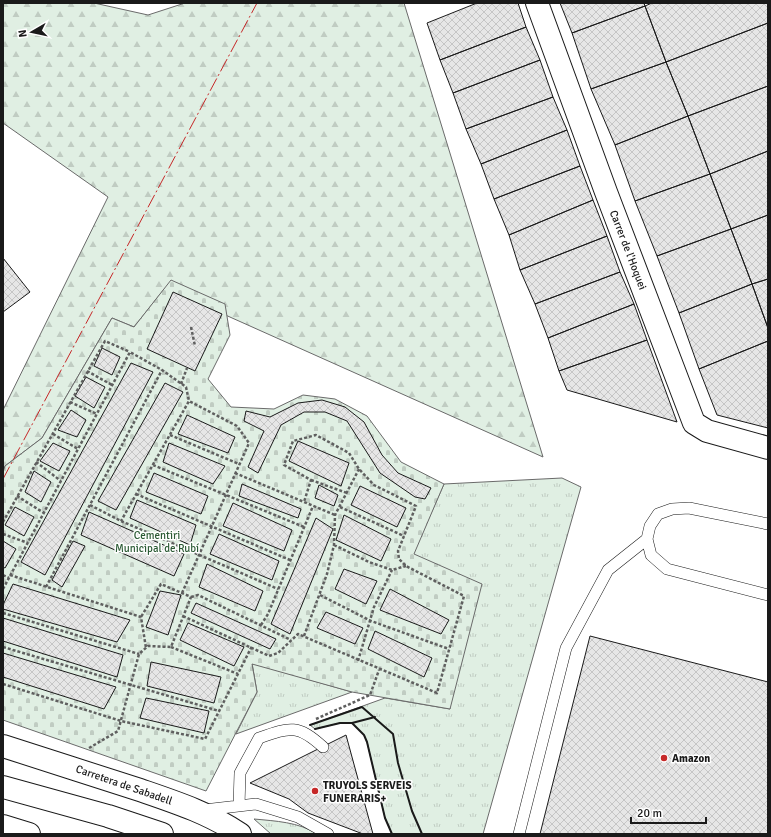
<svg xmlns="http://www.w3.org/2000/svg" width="771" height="837" font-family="Signika,sans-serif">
	<defs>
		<pattern id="grass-tufts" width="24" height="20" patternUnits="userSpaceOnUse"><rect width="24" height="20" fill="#e0efe3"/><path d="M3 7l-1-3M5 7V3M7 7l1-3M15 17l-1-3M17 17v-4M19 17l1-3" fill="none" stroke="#c0ccc2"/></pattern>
		<pattern id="forest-firs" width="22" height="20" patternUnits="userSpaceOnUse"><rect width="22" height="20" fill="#e0efe3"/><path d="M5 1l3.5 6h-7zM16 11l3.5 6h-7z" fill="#c0ccc2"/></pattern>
		<pattern id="cemetery-stones" width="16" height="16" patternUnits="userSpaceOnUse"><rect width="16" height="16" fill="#e0efe3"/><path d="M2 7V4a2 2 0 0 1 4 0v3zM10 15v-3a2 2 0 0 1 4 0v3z" fill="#c0ccc2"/></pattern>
		<pattern id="building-cross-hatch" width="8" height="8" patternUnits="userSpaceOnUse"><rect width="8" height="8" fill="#e6e6e6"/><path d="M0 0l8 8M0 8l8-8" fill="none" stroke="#c5c5c5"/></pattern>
	</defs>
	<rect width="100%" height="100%" fill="#fff"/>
	<!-- grass -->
	<path fill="url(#grass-tufts)" stroke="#6a6a6a" d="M562,478l19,9 -98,347h-91l-7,-16 -18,-76 -3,-7 -12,-12h-12l-25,6 -5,-4 75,-27 65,11 -37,-155 31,-70z
		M252,663l100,29 -116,42 21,-42z
		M254,819c21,2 45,3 63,15h-46z"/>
	<!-- forest -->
	<path fill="url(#forest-firs)" stroke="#6a6a6a" d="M3,3h91l54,12 37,-12h219l139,454 -378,-169 -31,39 -22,-9 -70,120 -37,28 -2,6v-62l105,-213 -105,-74z"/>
	<!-- cemetery -->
	<path fill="url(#cemetery-stones)" stroke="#6a6a6a" d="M171,280l54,24 5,31 -22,44 23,28 43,2 29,-14 32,4 32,17 34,46 43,22 -30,70 68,30 -32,125 -98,-17 -100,-28 5,28 -51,99 -203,-71v-248l2,-6 37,-28 70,-120 22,9z"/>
	<!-- building -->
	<path fill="url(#building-cross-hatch)" stroke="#1a1a1a" d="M477,3h41l8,24 -86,33 -13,-37z
		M560,3h84l1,3 -73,27z
		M652,3h116v20l-102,39 -21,-56z
		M645,6l21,56 -75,27 -19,-56z
		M768,23v63l-80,30 -22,-54z
		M526,27l14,33 -87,33 -13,-33z
		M540,60l13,37 -87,32 -13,-36z
		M666,62l22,54 -73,29 -24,-56z
		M768,86v65l-58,23 -22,-58z
		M553,97l14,33 -86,34 -15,-35z
		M688,116l22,58 -75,27 -20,-56z
		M567,130l13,36 -86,33 -13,-35z
		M768,151v64l-37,14 -21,-55z
		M580,166l13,34 -84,35 -15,-36z
		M710,174l21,55 -74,27 -22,-55z
		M593,200l14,36 -87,34 -11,-35z
		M768,215v64l-16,5 -21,-55z
		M731,229l21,55 -73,29 -22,-57z
		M607,236l13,36 -85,32 -15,-34z
		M3,258l27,34 -27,20z
		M620,272l14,32 -86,34 -13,-34z
		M768,279v49l-16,-44z
		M752,284l16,44v13l-69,28 -20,-56z
		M173,292l49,22 -27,57 -48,-22z
		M634,304l13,36 -88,31 -11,-33z
		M647,340l30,82 -110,-32 -8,-19z
		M768,341v87l-51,-13 -18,-46z
		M102,348l18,9 -8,18 -18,-9z
		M131,363l22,9 -108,203 -24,-13z
		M86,377l19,10 -11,21 -19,-12z
		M165,383l18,9 -67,118 -18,-9z
		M322,400l23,7 19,15 18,33 16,18 33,15 -6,11 -10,-2 -35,-24 -33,-52 -22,-9h-21l-23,13 -23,48 -10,-6 16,-36 -20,-10 2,-10 24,6 28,-14z
		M71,410l15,10 -9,17 -19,-7z
		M187,415l48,22 -7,16 -50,-19z
		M298,441l51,22 -8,23 -52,-25z
		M53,443l17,8 -11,20 -19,-10z
		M169,443l56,23 -12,18 -50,-22z
		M34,471l17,11 -10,20 -16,-10z
		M154,473l54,23 -7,18 -55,-22z
		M242,484l59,25 -3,9 -59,-22z
		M319,485l19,10 -4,11 -19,-8z
		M360,486l46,22 -9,19 -46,-22z
		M137,500l59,25 -6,20 -60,-27z
		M233,503l59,27 -8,21 -61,-25z
		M15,507l19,10 -10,19 -19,-11z
		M89,512l95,42 -10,22 -93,-41z
		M344,515l47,24 -10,22 -45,-21z
		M316,518l17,11 -43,105 -19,-10z
		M219,534l60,27 -7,19 -62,-26z
		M3,541l13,8 -11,19 -2,-1z
		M73,541l12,5 -23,41 -10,-7z
		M207,564l56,27 -8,20 -56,-24z
		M344,569l33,12 -11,23 -31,-15z
		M13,584l117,36 -13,22 -114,-33v-4z
		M390,589l59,31 -8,14 -61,-24z
		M160,591l21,4 -13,40 -22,-8z
		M196,603l80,36 -6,10 -79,-36z
		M326,612l37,16 -8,16 -38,-16z
		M3,618l120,37 -6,22 -114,-36z
		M188,623l56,24 -10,19 -54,-26z
		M375,631l57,27 -8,19 -56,-28z
		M590,636l178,46v152h-228z
		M3,653l113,34 -12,22 -101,-32z
		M151,662l70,15 -7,26 -67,-17z
		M146,698l63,13 -5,22 -64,-15z
		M346,735l27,99h-10l-55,-21 -19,-14 -39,-16z"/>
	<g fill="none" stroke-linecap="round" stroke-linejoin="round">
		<defs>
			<path id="service" d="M768,524l-79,-16 -17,1 -14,5 -8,12 -3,13 4,16 16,14 101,26
				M239,806l1,-33 19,-35c31,-11 39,-14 64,9
				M204,810l52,-6 42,13 30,17
				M519,834l47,-186 42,-78 39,-31"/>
			<path id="minor" d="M537,3l69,189 88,231 13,8 61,17
				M3,746c46,15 91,29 137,44 35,12 69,23 100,44
				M3,826l26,8"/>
			<path id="secondary" d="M3,787l105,29 54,18"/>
		</defs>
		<!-- service casing -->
		<use href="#service" stroke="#1a1a1a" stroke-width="12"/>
		<!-- minor casing -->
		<use href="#minor" stroke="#1a1a1a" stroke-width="24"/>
		<!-- secondary casing -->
		<use href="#secondary" stroke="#1a1a1a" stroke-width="24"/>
		<!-- path -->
		<path stroke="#5f5f5f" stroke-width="2.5" stroke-dasharray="3 2" stroke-linecap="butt" d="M191,327l4,19
			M87,371l25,14
			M181,384l6,-16
			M70,402l27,12
			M53,434l25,15
			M170,435l69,29
			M36,462l25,19
			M153,465l151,62
			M235,473l100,42
			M311,480l36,13
			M136,494l154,66
			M17,496l27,17
			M90,505l31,16 157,68
			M340,507l64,29
			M3,522l102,-181 25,11
			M3,534l25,9
			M334,545l35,17 23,8 14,-4
			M3,575l6,3
			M10,575l131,42 5,31
			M46,587l116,-217
			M3,589l127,-237 32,18 24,17 3,14 -68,120
			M182,593l67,-150 -12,-17 -48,-25
			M320,595l51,26 78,28
			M191,597l7,-2 93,45
			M3,613l136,41
			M183,616l86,40 9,-3 20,-19 139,59 27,-97 -58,-30 -7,-7 -1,-8 18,-45 -42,-21 -15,-16 -10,-16 -33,-18 -23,6 -9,24 27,15 -7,22
			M261,625l7,-11 45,-108
			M304,636l23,-62 7,-29 1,-30 24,-46
			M3,647l216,64
			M171,647l67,27
			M358,661l16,-54 18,-37
			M3,684l118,37 84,18 47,-93
			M316,719l54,-24 9,-25
			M89,748l29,-17 21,-77 9,-8 23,1 20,-50 -30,-13 -20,33"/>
		<!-- service -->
		<use href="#service" stroke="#fff" stroke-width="11"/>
		<!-- minor -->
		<use href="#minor" stroke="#fff" stroke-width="22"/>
		<!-- secondary -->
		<use href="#secondary" stroke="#fff" stroke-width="22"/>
		<!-- wall -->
		<path stroke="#1a1a1a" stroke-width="2" d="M352,723l23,-6
			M310,725l52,-18 31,27 5,29 14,48 10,23
			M315,729l25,-6h12l12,12 3,7 18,76 7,16"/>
		<!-- power -->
		<path stroke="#c62828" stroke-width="1" stroke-dasharray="14 3 2 3" stroke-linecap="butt" d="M3,479l254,-476"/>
	</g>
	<!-- markers -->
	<g fill="#c62828" stroke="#fff" stroke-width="1.5">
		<circle cx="664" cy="758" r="4"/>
		<circle cx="315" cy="791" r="4"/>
	</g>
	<g text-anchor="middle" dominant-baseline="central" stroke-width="3" stroke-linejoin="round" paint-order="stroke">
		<!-- street labels -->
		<g font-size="11" fill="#1a1a1a" stroke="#fff">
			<text transform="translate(628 250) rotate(69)">Carrer de l'Hoquei</text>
			<text transform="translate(124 785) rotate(19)">Carretera de Sabadell</text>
		</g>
		<!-- park labels -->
		<g font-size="11" fill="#2b5a34" stroke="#fff">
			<text x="157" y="535">Cementiri<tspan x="157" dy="13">Municipal de Rubí</tspan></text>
		</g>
		<!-- poi labels -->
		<g font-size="11" font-weight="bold" fill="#1a1a1a" stroke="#fff" text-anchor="start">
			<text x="672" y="758">Amazon</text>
			<text x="323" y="785">TRUYOLS SERVEIS<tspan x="323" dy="13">FUNERARIS+</tspan></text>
		</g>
	</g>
	<!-- border -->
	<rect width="771" height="837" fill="none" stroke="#1a1a1a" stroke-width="8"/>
	<!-- north arrow -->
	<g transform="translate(32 32) rotate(261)" stroke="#ffffff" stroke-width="3" paint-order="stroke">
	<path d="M0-3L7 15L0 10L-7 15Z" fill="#1a1a1a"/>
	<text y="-6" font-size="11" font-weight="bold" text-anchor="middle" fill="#1a1a1a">N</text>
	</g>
	<!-- scale -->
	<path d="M631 817v6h75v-6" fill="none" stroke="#1a1a1a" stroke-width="2"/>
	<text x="637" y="817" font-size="12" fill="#1a1a1a" stroke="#ffffff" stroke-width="3" paint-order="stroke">20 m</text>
</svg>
